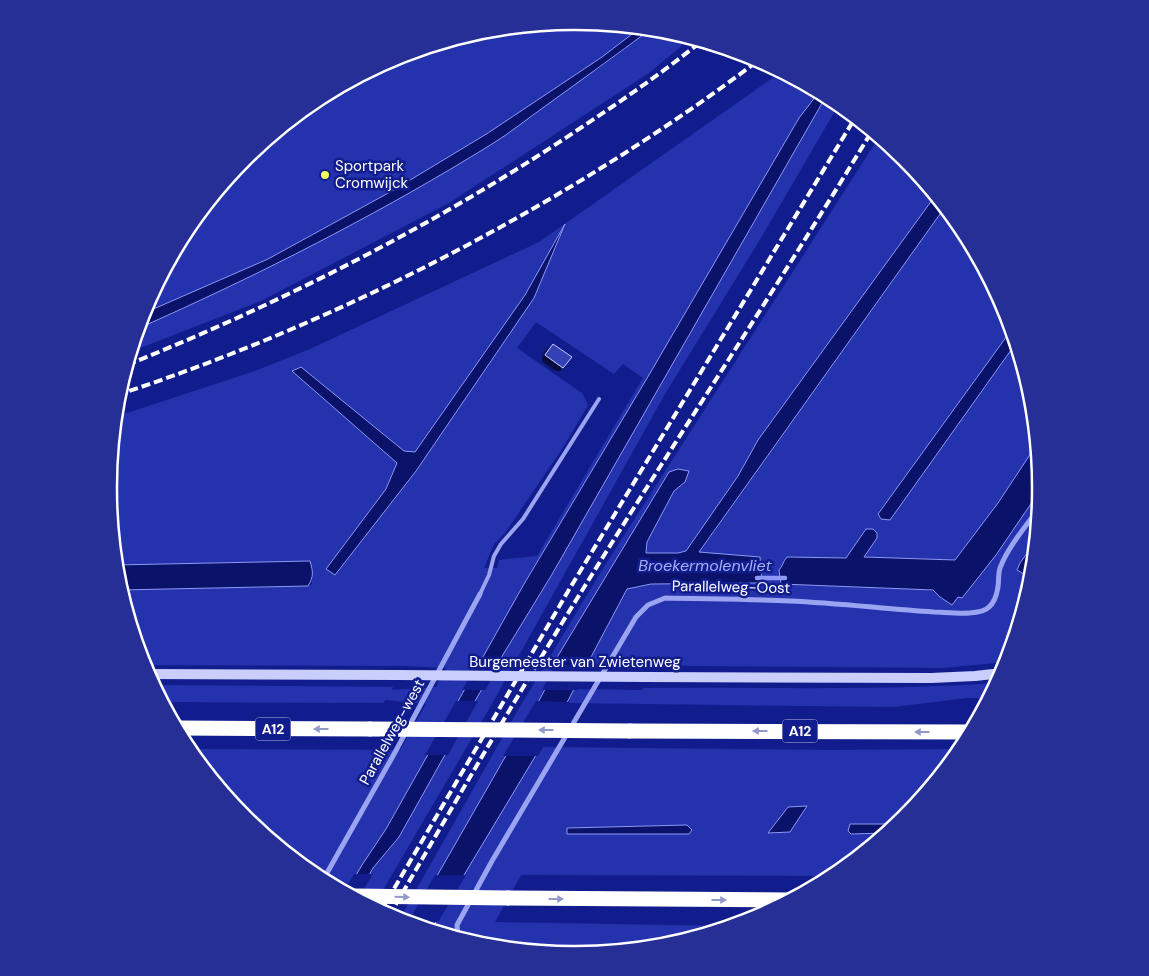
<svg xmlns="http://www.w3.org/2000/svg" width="1149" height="976" font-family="'DM Sans',sans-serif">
	<defs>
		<filter id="shadow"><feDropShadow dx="-4.5" dy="4.5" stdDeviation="1" flood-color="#0009"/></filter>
	</defs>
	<rect width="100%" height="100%" fill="#121d8d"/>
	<!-- green -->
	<path fill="#2432ad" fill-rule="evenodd" d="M575,21l65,7 -38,29 -114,76 -96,58 -124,68 -126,55 1,-5 44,-81 58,-70 70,-58 81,-43 88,-27z
		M651,29l15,1 25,8 -42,35 -200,130 -188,98 -131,51 7,-23 54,-24 77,-37 334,-202z
		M781,72l38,20 -20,26 -153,262 -122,204 -138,245 -24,36 -16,27 -19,-10 3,-4 -12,-1 -3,-1 -67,-55 5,-4 -13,-7h-2l-50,-61 212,1 26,-46 -41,-4 -1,3 -222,-1 -9,-17 240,2 -1,3 44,-3 10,-19 -42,-2 -261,-1 -23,-75 188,-4 4,-2v-16l-3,-7 -194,4 -7,-77 7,-71 140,-46 55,-22 229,-107zM562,230l-28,68 -118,173 -81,104 -9,-6 60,-80 11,-26 -105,-92 113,81h10l110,-157zM536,322l78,52 9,-10 20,14 -106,178 -38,4 -2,8h-13l10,-24 11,-11 59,-87 24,-41 -6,-12 -65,-45z
		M826,96l13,8 -78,134 -96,156 -176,315 -116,198 -17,-9 17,-30 26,-31 80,-143 72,-118z
		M879,137l26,21 30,38 -177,244 -20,36 -52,75 -8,2h-32l1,-11 27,-51 11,-9 4,-11 -11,-2 -119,194 -25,47 -30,49 -94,164 -11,-3 119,-210 84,-140z
		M945,207l18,22 43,81 6,19 -134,185 3,5 9,1 126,-177 16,54 5,47 -39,59 -43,57 -91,-3 2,-28 -20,29 -58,-1c-5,4 -5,9 -9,13l2,14 136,5 16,2 7,6h18l4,1 34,-43 45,-66 -5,52 -16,22 -3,7 10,6 5,1v2l-25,83 -65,6 -355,-3 40,-76 24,-5 104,-1 7,-2 -3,-24 -60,-4z
		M997,683l-8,15h-22l-74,9 -327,-4 8,-14 68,1 1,-2c118,-1 236,3 354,-5z
		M540,747l291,3 130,-1 -57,69 -6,6h-48l1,10 35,-1 -53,43 -312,-1 -26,47 235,4 -65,20 -91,9 -91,-9 -52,-16zM686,825l6,5 -3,4h-122l1,-6z"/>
	<!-- water -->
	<path fill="#0b1269" stroke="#8d99f5" d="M640,28l11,1c-35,26 -71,52 -107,78 -17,12 -34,26 -52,37 -113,70 -233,131 -355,185l5,-15 126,-55 124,-68 96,-58 114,-76z
		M819,92l7,4 -9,16 -266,464 -72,118 -80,143 -26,31 -17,30 -10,-6 16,-27 24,-36 138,-245 122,-204 153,-262z
		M935,196l10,11 -246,345 61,5 2,24 -7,2 -104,1 -24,5 -64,121 -132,220 -21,-7 94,-164 30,-49 25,-47 -3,-4 113,-187 9,-3 11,2 -4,11 -11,9 -27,51 -1,11h32l8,-2 52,-75 20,-36z
		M565,224l-31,74 -118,173 -81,104 -9,-6 60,-80 11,-26 -105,-92 9,-4 103,84 11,1 110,-157z
		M1012,329l4,14 -126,177 -9,-1 -3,-5z
		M1037,444l4,45 -45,66 -34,43 -4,-1 -6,8 -12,-8 -7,-7 -152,-6 -2,-14c4,-4 4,-9 8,-13l59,1 20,-29h7l4,4v5l-13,19 91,3 43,-57z
		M1036,541l-4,36 -5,-1 -10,-6 3,-7z
		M310,561c3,11 4,15 -2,25l-188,4 -3,-11 -2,-14z
		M807,806l-17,26 -22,1 20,-26z
		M850,824h48l-12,9 -35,1 -3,-3z
		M687,825l5,5 -3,4h-122v-6z"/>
	<!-- pier -->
	<path fill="#121d8d" d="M476,665h24l-15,25h-23z
		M555,665h35l-13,25h-35z
		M456,701h22l-30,54h-23z
		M536,701l34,1 -32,54h-35z
		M354,874h19l-15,25 -14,-8z
		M435,875h31l-28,47h-30z"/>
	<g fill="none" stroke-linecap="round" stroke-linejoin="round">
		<!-- stream -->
		<path stroke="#8d99f5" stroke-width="4.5" d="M757,578h28"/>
	</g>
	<!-- building -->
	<path fill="#3642b5" stroke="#c2c8fc" filter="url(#shadow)" d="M553,344l19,13 -9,11 -18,-13z"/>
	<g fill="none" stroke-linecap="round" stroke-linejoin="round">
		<!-- service -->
		<path stroke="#9ba4f1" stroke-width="4" d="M480,594l9,-19 5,-19 7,-12 22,-25 76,-120"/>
		<!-- minor -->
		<path stroke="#9ba4f1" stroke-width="5" d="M323,880l70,-124 87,-162
			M458,938l-1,-13 35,-64 144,-244 12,-12 17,-7c41,1 83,1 125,3 48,2 96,8 144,11 12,0 46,5 55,-5 5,-4 8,-14 9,-20 1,-7 0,-13 2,-19 8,-21 26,-42 39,-60"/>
		<!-- secondary -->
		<path stroke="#c9cefc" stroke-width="10" d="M147,674l252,1
			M646,677l285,1 44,-2 27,-3"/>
		<!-- motorway -->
		<path stroke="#fff" stroke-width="15" d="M176,728l194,1
			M630,731l341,1
			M508,898l281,2"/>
		<!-- rail -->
		<path stroke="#fff" stroke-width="4" stroke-dasharray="9 4" stroke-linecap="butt" d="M127,365c159,-64 312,-142 455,-238 41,-27 81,-55 120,-86
			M117,395c226,-74 452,-192 642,-335
			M381,911l189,-323 285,-470
			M389,916c64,-110 127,-219 194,-327 95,-153 195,-303 289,-458"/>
		<!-- secondary-bridge -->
		<path stroke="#c9cefc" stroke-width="10" d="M399,675l247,2"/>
		<!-- motorway-bridge -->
		<path stroke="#fff" stroke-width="15" d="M370,729l260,2
			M353,896l155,2"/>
	</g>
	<!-- one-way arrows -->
	<defs><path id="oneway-solid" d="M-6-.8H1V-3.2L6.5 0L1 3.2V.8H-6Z" transform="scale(1.25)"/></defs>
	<g fill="#9499cc">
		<use href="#oneway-solid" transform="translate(321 729) rotate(-180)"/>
		<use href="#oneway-solid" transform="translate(546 730) rotate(-180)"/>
		<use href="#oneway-solid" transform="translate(760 731) rotate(-180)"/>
		<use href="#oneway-solid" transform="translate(922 732) rotate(-180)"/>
		<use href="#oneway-solid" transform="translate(402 897) rotate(1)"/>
		<use href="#oneway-solid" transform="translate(556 899)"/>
		<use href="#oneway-solid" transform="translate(719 900)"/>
	</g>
	<!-- markers -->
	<circle fill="#f5ff5b" stroke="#121d8d" stroke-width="2" cx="325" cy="175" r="5"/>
	<g text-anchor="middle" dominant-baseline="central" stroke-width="5" stroke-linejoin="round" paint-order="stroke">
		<!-- shield labels -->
		<g fill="#121d8d" stroke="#b8bbdd" stroke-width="1">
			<rect x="255.5" y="717.5" width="35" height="23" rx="4"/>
			<rect x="782.5" y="719.5" width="35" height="23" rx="4"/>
		</g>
		<g font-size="14" font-weight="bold" fill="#fff">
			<text x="273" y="729">A12</text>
			<text x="800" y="731">A12</text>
		</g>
		<!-- poi labels -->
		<g font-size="15" fill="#fff" stroke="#121d8d" text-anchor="start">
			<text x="335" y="166">Sportpark<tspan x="335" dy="17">Cromwijck</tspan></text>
		</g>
		<!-- street labels -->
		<g font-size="15" fill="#fff" stroke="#121d8d">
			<text transform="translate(731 587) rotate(1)">Parallelweg-Oost</text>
			<text x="575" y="662">Burgemeester van Zwietenweg</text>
			<text transform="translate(392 732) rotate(-61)">Parallelweg-west</text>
		</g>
		<!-- water labels -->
		<g font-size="16" font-style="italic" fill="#a7b0f9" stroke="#121d8d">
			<text x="705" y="565">Broekermolenvliet</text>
		</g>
	</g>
	<!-- crop -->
	<path d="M0 0H1149V976H0ZM574 30H575A457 457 0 0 1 1032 487V489A457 457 0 0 1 575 946H574A457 457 0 0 1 117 489V487A457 457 0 0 1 574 30Z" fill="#252f96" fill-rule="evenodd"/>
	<path fill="none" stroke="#fff" stroke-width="2.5" d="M574 30H575A457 457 0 0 1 1032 487V489A457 457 0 0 1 575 946H574A457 457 0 0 1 117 489V487A457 457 0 0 1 574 30Z"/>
</svg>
